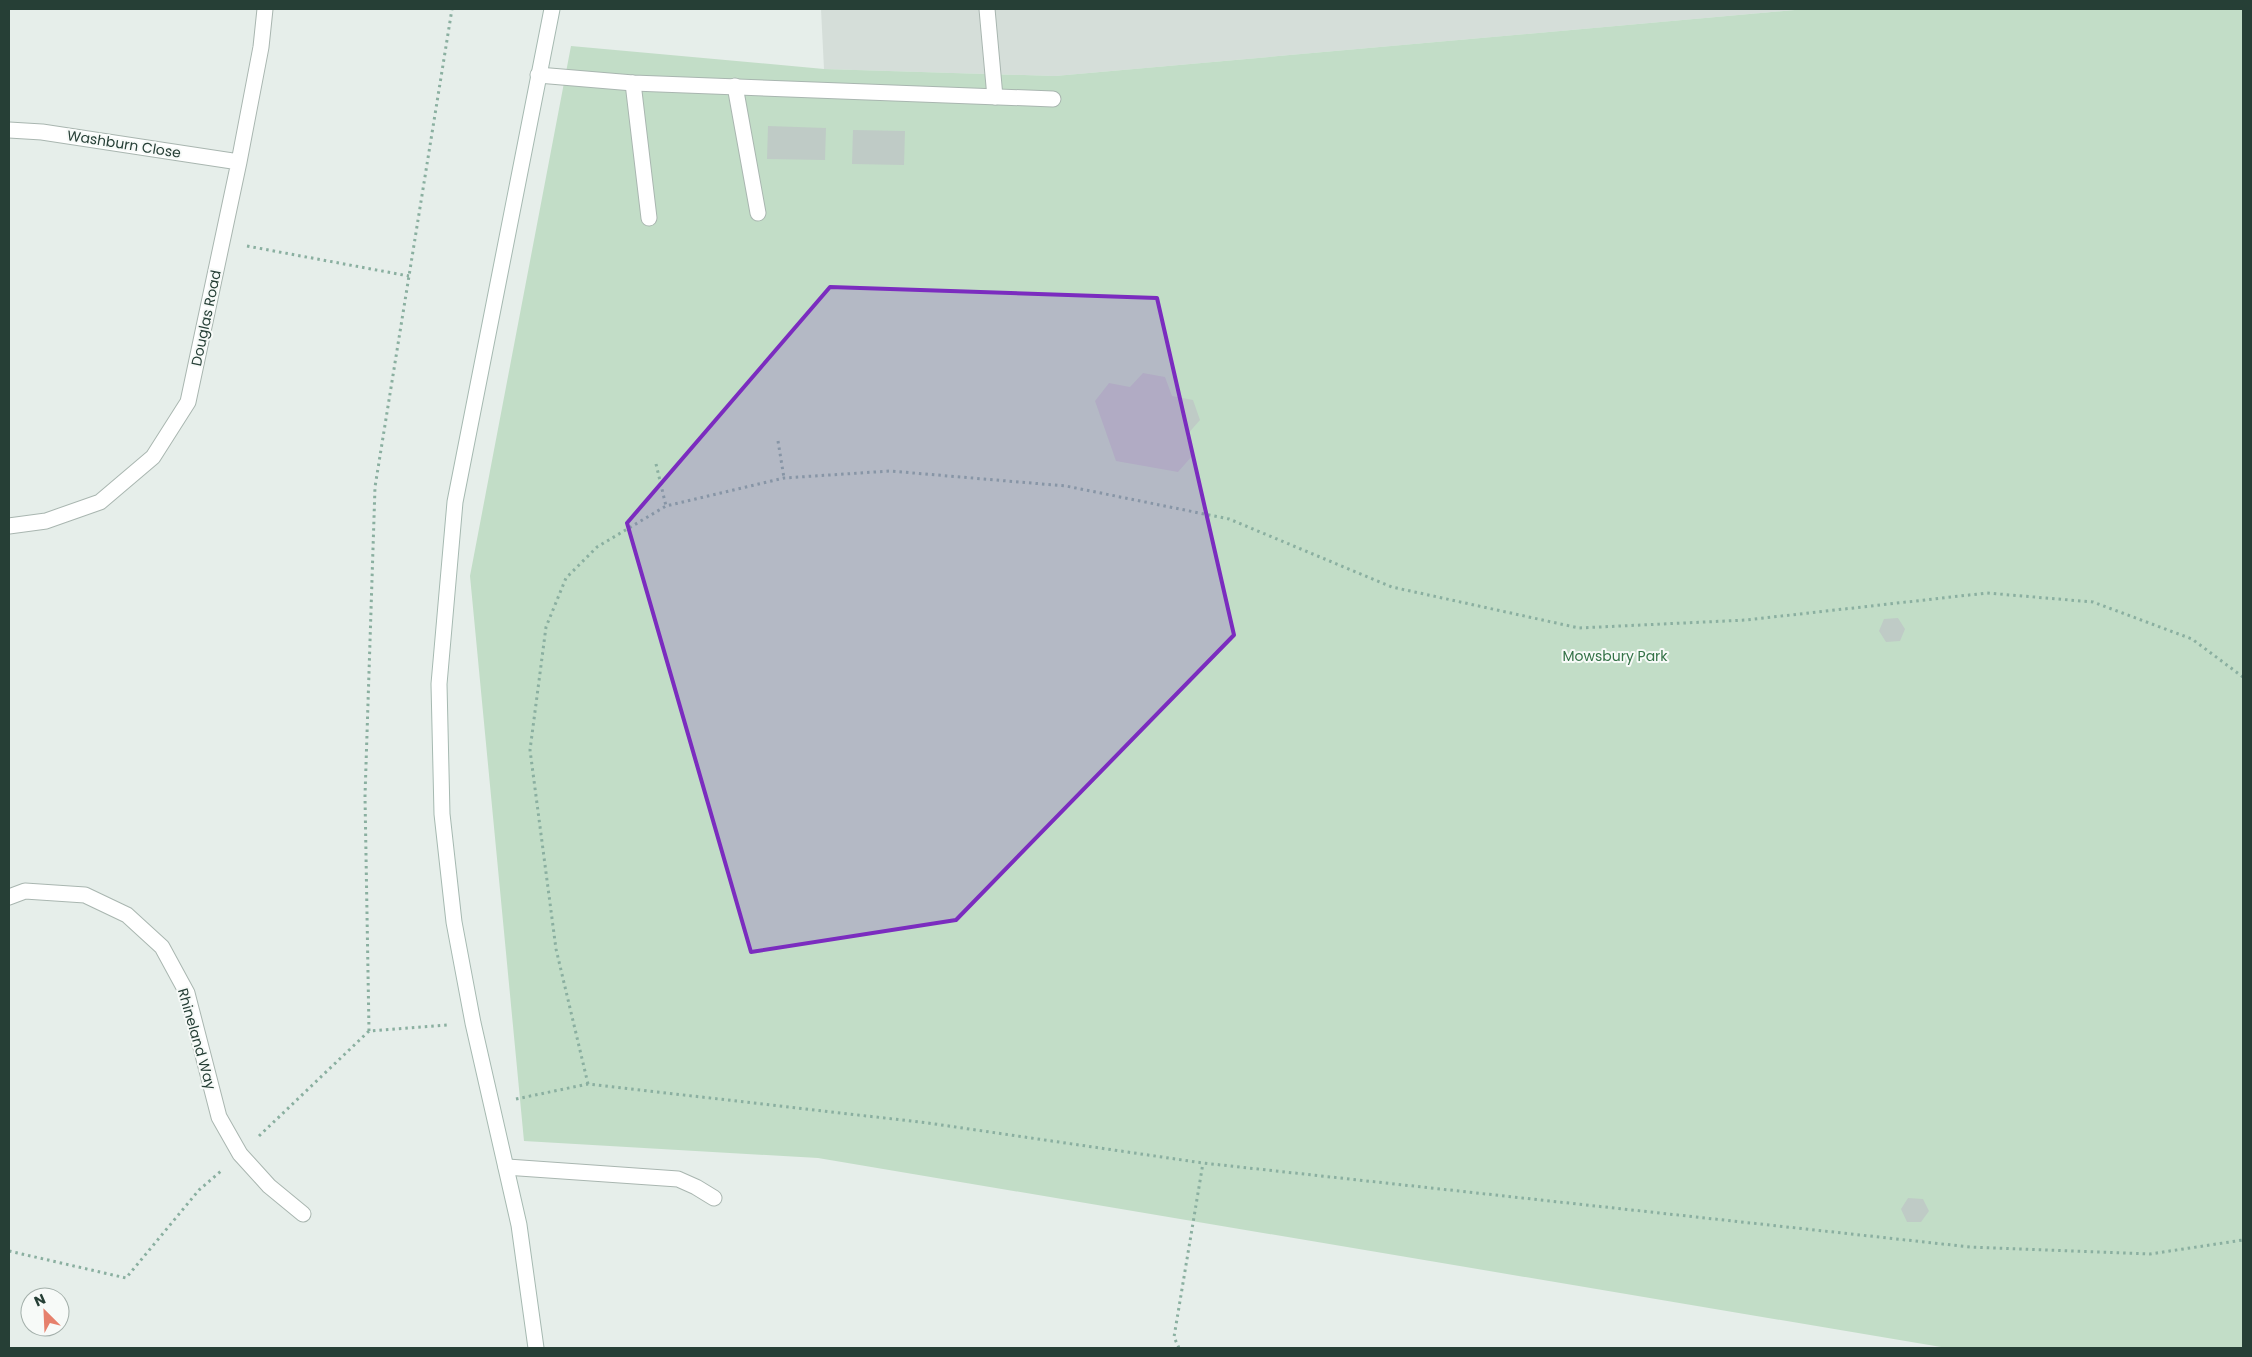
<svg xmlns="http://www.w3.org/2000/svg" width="2252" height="1357" font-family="Poppins,sans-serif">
	<rect width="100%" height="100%" fill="#e6eeea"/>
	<!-- built -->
	<path fill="#d5ded9" d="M821,9h985l-751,67 -231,-7z"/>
	<!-- green -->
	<path fill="#c2ddc7" d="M1806,9h437v1339h-296l-1129,-190 -294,-17 -54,-565 101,-530 253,23 231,7z"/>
	<!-- building -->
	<path fill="#bfcbc6" d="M768,126l58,2 -1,32 -58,-1z
		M853,130l52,1 -1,34 -52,-1z
		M1143,373l22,4 7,19 21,4 7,20 -14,16 7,19 -15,17 -62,-11 -21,-60 14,-18 21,4z
		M1898,618l7,11 -5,12 -14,1 -7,-11 5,-12z
		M1908,1198l15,1 6,12 -8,11h-14l-6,-13z"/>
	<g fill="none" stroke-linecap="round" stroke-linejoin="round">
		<defs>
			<path id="service" d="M987,9l8,88
				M633,83l16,135
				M735,86l23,127
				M506,1167l172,12 18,8 18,11"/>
			<path id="minor" d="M538,75l95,8 420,16
				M9,130l33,2 197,30
				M9,526l37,-5 54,-19 53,-45 35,-55 51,-240 22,-115 4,-38
				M9,897l16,-6 60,4 42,20 35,32 25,46 32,124 21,37 29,32 34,28"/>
			<path id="secondary" d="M536,1348l-17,-123 -46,-202 -19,-101 -12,-108 -3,-130 16,-182 97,-493"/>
		</defs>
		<!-- service casing -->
		<use href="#service" stroke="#a9b6b0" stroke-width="17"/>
		<!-- minor casing -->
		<use href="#minor" stroke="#a9b6b0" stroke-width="17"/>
		<!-- secondary casing -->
		<use href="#secondary" stroke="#a6b9b1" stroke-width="17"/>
		<!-- path -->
		<path stroke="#8aafa0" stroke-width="3" stroke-dasharray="2.5 4" stroke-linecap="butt" d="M247,246l162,30
			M778,441l6,37
			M656,464l10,42
			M369,1031l-4,-235 10,-309 77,-478
			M588,1084l-32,-135 -26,-199 16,-123 20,-49 31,-31 69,-41 118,-28 106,-7 176,15 163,33 163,68 187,41 167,-8 241,-27 106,9 99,37 51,38
			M516,1099l72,-15 340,39 275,40 767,84 180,7 93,-14
			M259,1136l110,-105 78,-6
			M9,1251l117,27 73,-88 22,-19
			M1179,1348l-5,-11 29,-174"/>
		<!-- service -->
		<use href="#service" stroke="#fff" stroke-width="15"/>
		<!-- minor -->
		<use href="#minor" stroke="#fff" stroke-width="15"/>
		<!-- secondary -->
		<use href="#secondary" stroke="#fff" stroke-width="15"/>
	</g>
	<!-- marked area -->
	<path fill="#7b2cbf" fill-opacity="0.2" stroke="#7b2cbf" stroke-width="4" stroke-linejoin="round" d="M830,287l327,11 77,337 -278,285 -205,32 -124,-429z"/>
	<g text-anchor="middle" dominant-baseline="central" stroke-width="4" stroke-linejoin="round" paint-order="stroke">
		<!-- street labels -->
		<g font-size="14" fill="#263f36" stroke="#f7faf8">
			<text transform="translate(124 144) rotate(9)">Washburn Close</text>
			<text transform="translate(206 318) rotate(-78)">Douglas Road</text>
			<text transform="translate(197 1039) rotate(74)">Rhineland Way</text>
		</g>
		<!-- park labels -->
		<g font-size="14" fill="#347247" stroke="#f7faf8">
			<text x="1615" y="656">Mowsbury Park</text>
		</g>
	</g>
	<!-- border -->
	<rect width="2252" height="1357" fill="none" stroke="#263f36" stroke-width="20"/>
	<!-- north arrow -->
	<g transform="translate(45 1312) rotate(336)"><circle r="24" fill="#f7faf8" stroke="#a3afaa"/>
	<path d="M0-4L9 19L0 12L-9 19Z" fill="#e6806c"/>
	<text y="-8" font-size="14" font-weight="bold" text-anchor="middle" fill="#263f36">N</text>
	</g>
</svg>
